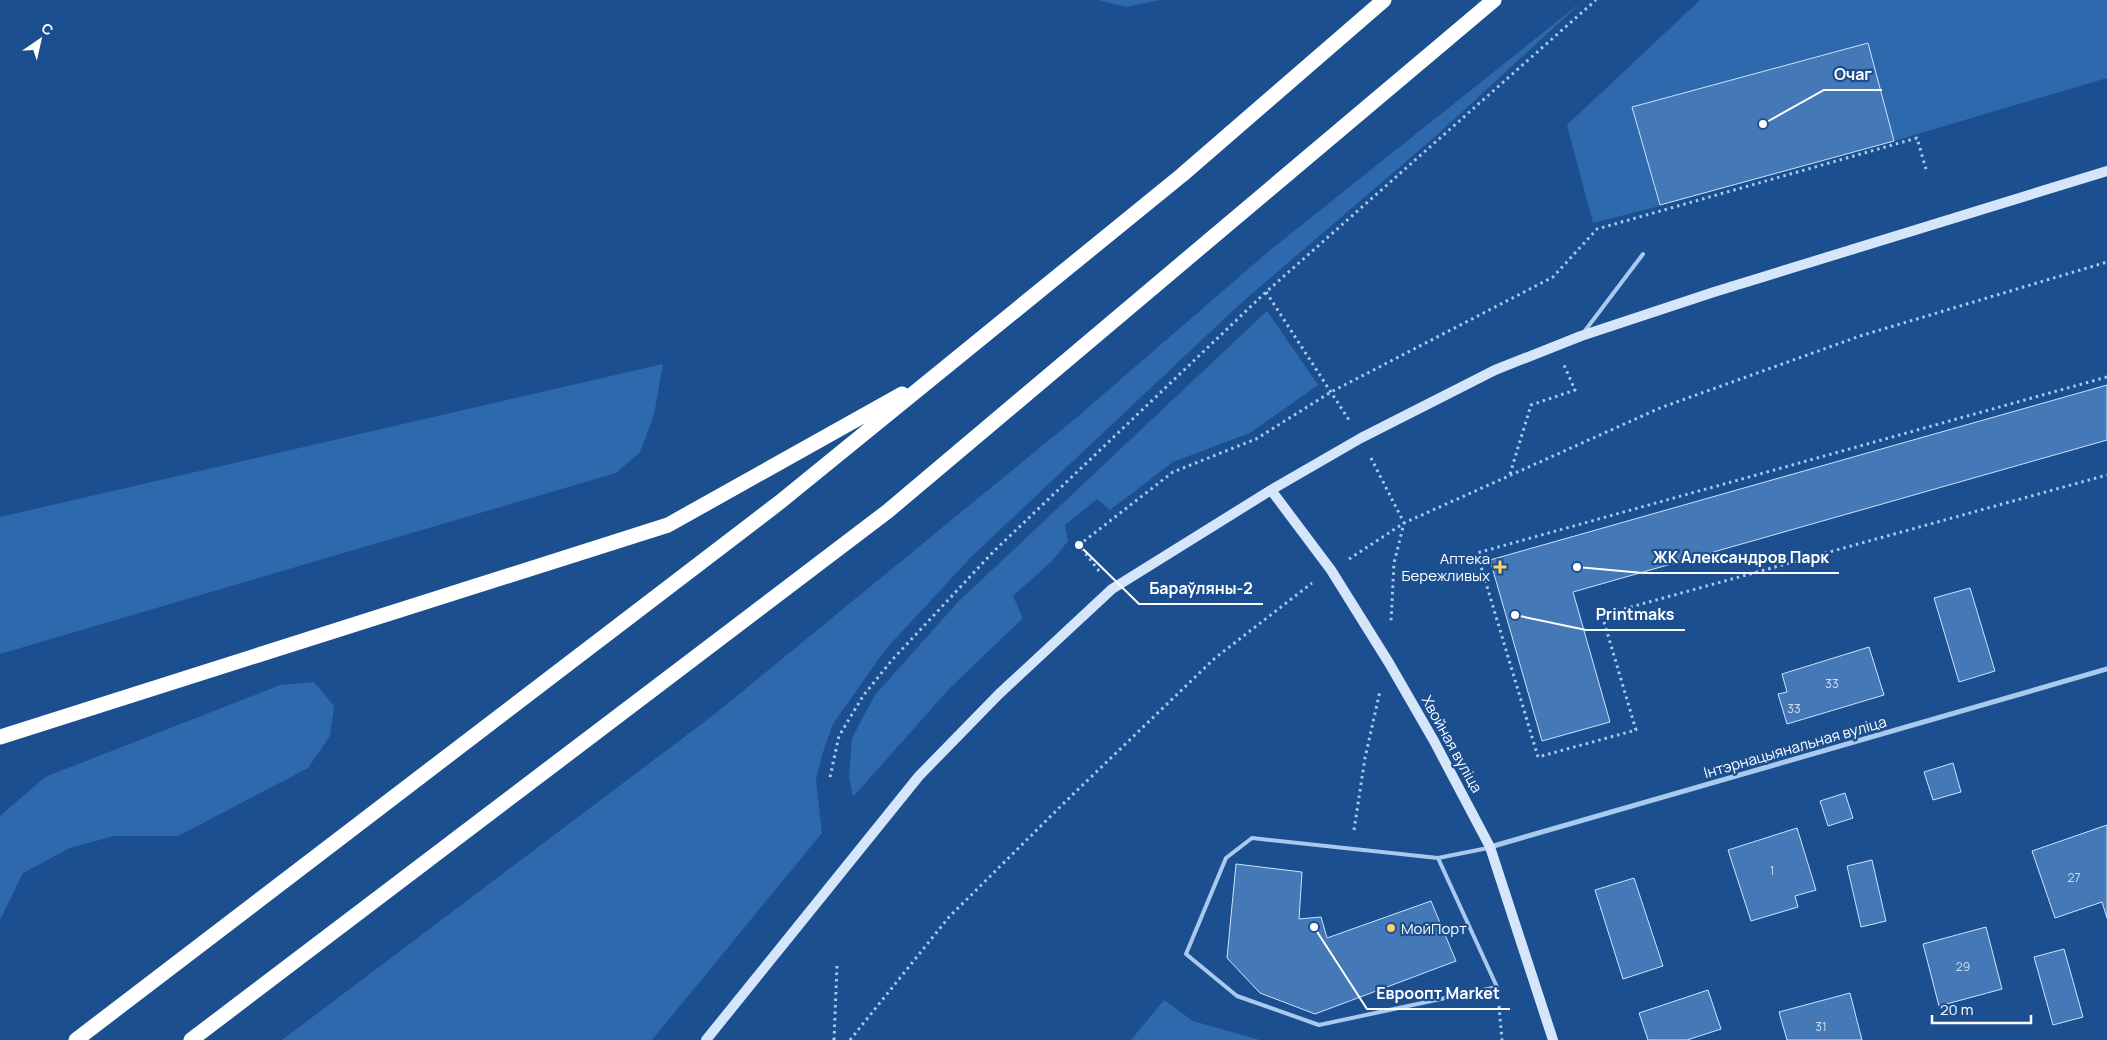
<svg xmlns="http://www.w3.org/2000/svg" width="2107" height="1040" font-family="Manrope,sans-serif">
	<rect width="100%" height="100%" fill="#1b4f8f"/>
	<!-- green -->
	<path fill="#2e69ad" d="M1098,0h62l-34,7z
		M1584,0l-147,135 -197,169 -269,253 -86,93 -52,74 -10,28 -7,28 6,53 -170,207h-370l434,-327 360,-295 193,-167z
		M1700,0h407v78l-213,63 -27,-98 -234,64 27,99 -67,17 -26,-98z
		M1267,311l51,74 -68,48 -77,29 -63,48 -13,-11 -32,26 3,16 -16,20 -39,35 10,22 -73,70 -97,109 -4,-20 3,-39 23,-43 83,-93z
		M663,364l-9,51 -14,37 -24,21 -616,181v-137z
		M314,682l20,24 -4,30 -22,32 -130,68h-64l-44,12 -47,25 -23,47v-104l45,-39 235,-92z
		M1164,1000l29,21 67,19h-129z"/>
	<!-- building -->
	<path fill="#4478b7" stroke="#cfe3fa" d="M1868,43l26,98 -234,64 -28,-98z
		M2107,385v55l-534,152 37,130 -68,19 -52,-181z
		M1970,588l25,83 -36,11 -25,-84z
		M1869,647l15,48 -97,29 -9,-30 9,-2 -5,-18z
		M1953,763l8,29 -28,8 -9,-28z
		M1845,793l8,25 -25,8 -8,-25z
		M2107,825v93l-5,-16 -47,16 -23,-67z
		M1797,828l19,62 -21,6 3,11 -47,14 -23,-71z
		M1872,860l14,61 -25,6 -14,-61z
		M1236,864l66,8 -3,47 22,-2 6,21 104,-37 25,60 -141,53 -55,-21 -33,-35z
		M1634,878l29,88 -40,13 -28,-89z
		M1986,927l16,62 -63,17 -16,-62z
		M2064,949l19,68 -30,8 -19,-68z
		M1708,990l13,39 -34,11h-39l-9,-27z
		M1850,993l12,47h-75l-8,-28z"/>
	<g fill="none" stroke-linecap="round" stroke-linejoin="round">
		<!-- path -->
		<path stroke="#a9c9ee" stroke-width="3" stroke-dasharray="2.5 4" stroke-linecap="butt" d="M1266,292l83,128
			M2107,377l-630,176 61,204 98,-27 -34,-115 505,-140
			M1371,458l33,65 -10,40 -3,59
			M1510,474l21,-69 44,-15 -11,-25
			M1349,559l55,-36 256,-115 200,-72 247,-74
			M1099,571l-20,-26 94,-73 83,-33 75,-47 222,-115 44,-48 320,-91 9,31
			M830,777l9,-41 24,-40 29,-36 102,-109 272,-259 330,-292
			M1354,830l11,-72 15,-67
			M1499,1006l3,34
			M834,1040l3,-74
			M850,1040l99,-123 115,-114 151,-145 97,-75"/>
		<!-- lane -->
		<path stroke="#a9c9ee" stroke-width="4" d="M1584,332l59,-78
			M1438,858l59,129 -178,38 -82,-29 -51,-42 40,-96 26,-20 186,20 50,-10"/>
		<!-- street -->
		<path stroke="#a9c9ee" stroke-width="5" d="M1490,847l617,-178"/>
		<!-- secondary -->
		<path stroke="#d6e6fa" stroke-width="10" d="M1271,490l60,80 58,93 45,78 56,106 63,193
			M706,1040l213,-264 80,-82 113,-105 159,-99 90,-52 134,-68 86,-34 133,-44 393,-121"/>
		<!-- highway -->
		<path stroke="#fff" stroke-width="15" d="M0,737l668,-212 234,-131
			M76,1040l704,-538 402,-327 202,-175
			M191,1040l697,-529 606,-511"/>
	</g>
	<!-- markers -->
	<g fill="#ffd166" stroke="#1b4f8f" stroke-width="2">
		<path d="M1497.5 559.5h5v5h5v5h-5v5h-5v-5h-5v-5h5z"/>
		<circle cx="1391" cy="928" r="5"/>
	</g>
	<g text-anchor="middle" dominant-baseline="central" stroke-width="4.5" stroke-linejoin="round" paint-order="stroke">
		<!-- number labels -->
		<g font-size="12" fill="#d0dded">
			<text x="1832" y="683">33</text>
			<text x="1794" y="708">33</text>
			<text x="1772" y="870">1</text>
			<text x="2074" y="877">27</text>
			<text x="1963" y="966">29</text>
			<text x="1821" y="1026">31</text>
		</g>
		<!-- poi labels -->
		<g font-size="15" fill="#fff" stroke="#1b4f8f" text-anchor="end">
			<text x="1490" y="558">Аптека<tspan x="1490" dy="17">Бережливых</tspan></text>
			<text x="1401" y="928" text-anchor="start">МойПорт</text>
		</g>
		<!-- street labels -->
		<g font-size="15" fill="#fff" stroke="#1b4f8f">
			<text transform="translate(1452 744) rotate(61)">Хвойная вуліца</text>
			<text transform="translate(1795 747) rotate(-16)">Інтэрнацыянальная вуліца</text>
		</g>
	</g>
	<!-- callouts -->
	<path fill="none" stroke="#fff" stroke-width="2" d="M1763 124L1824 90H1882M1577 567L1643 573H1839M1079 545L1139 604H1263M1515 615L1586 630H1685M1314 927L1367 1009H1510"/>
	<g fill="#fff" stroke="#1b4f8f" stroke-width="2">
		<circle cx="1763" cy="124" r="5"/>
		<circle cx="1577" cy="567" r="5"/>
		<circle cx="1079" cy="545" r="5"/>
		<circle cx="1515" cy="615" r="5"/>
		<circle cx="1314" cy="927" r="5"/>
	</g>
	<g font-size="16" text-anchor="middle" font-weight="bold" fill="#fff" stroke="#1b4f8f" stroke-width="4.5" stroke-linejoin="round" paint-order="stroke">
		<text x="1853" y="80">Очаг</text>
		<text x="1741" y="563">ЖК Александров Парк</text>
		<text x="1201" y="594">Бараўляны-2</text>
		<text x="1635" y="620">Printmaks</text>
		<text x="1438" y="999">Евроопт Market</text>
	</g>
	<!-- north arrow -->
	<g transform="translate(40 40) rotate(34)" stroke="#1b4f8f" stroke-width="4" paint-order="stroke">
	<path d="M0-4L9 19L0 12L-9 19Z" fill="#ffffff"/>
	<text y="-8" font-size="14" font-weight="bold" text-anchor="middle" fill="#ffffff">С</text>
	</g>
	<!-- scale -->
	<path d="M1932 1015v8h99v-8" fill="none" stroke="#ffffff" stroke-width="2.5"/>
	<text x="1940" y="1015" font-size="15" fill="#ffffff" stroke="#1b4f8f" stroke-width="4" paint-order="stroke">20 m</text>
</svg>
